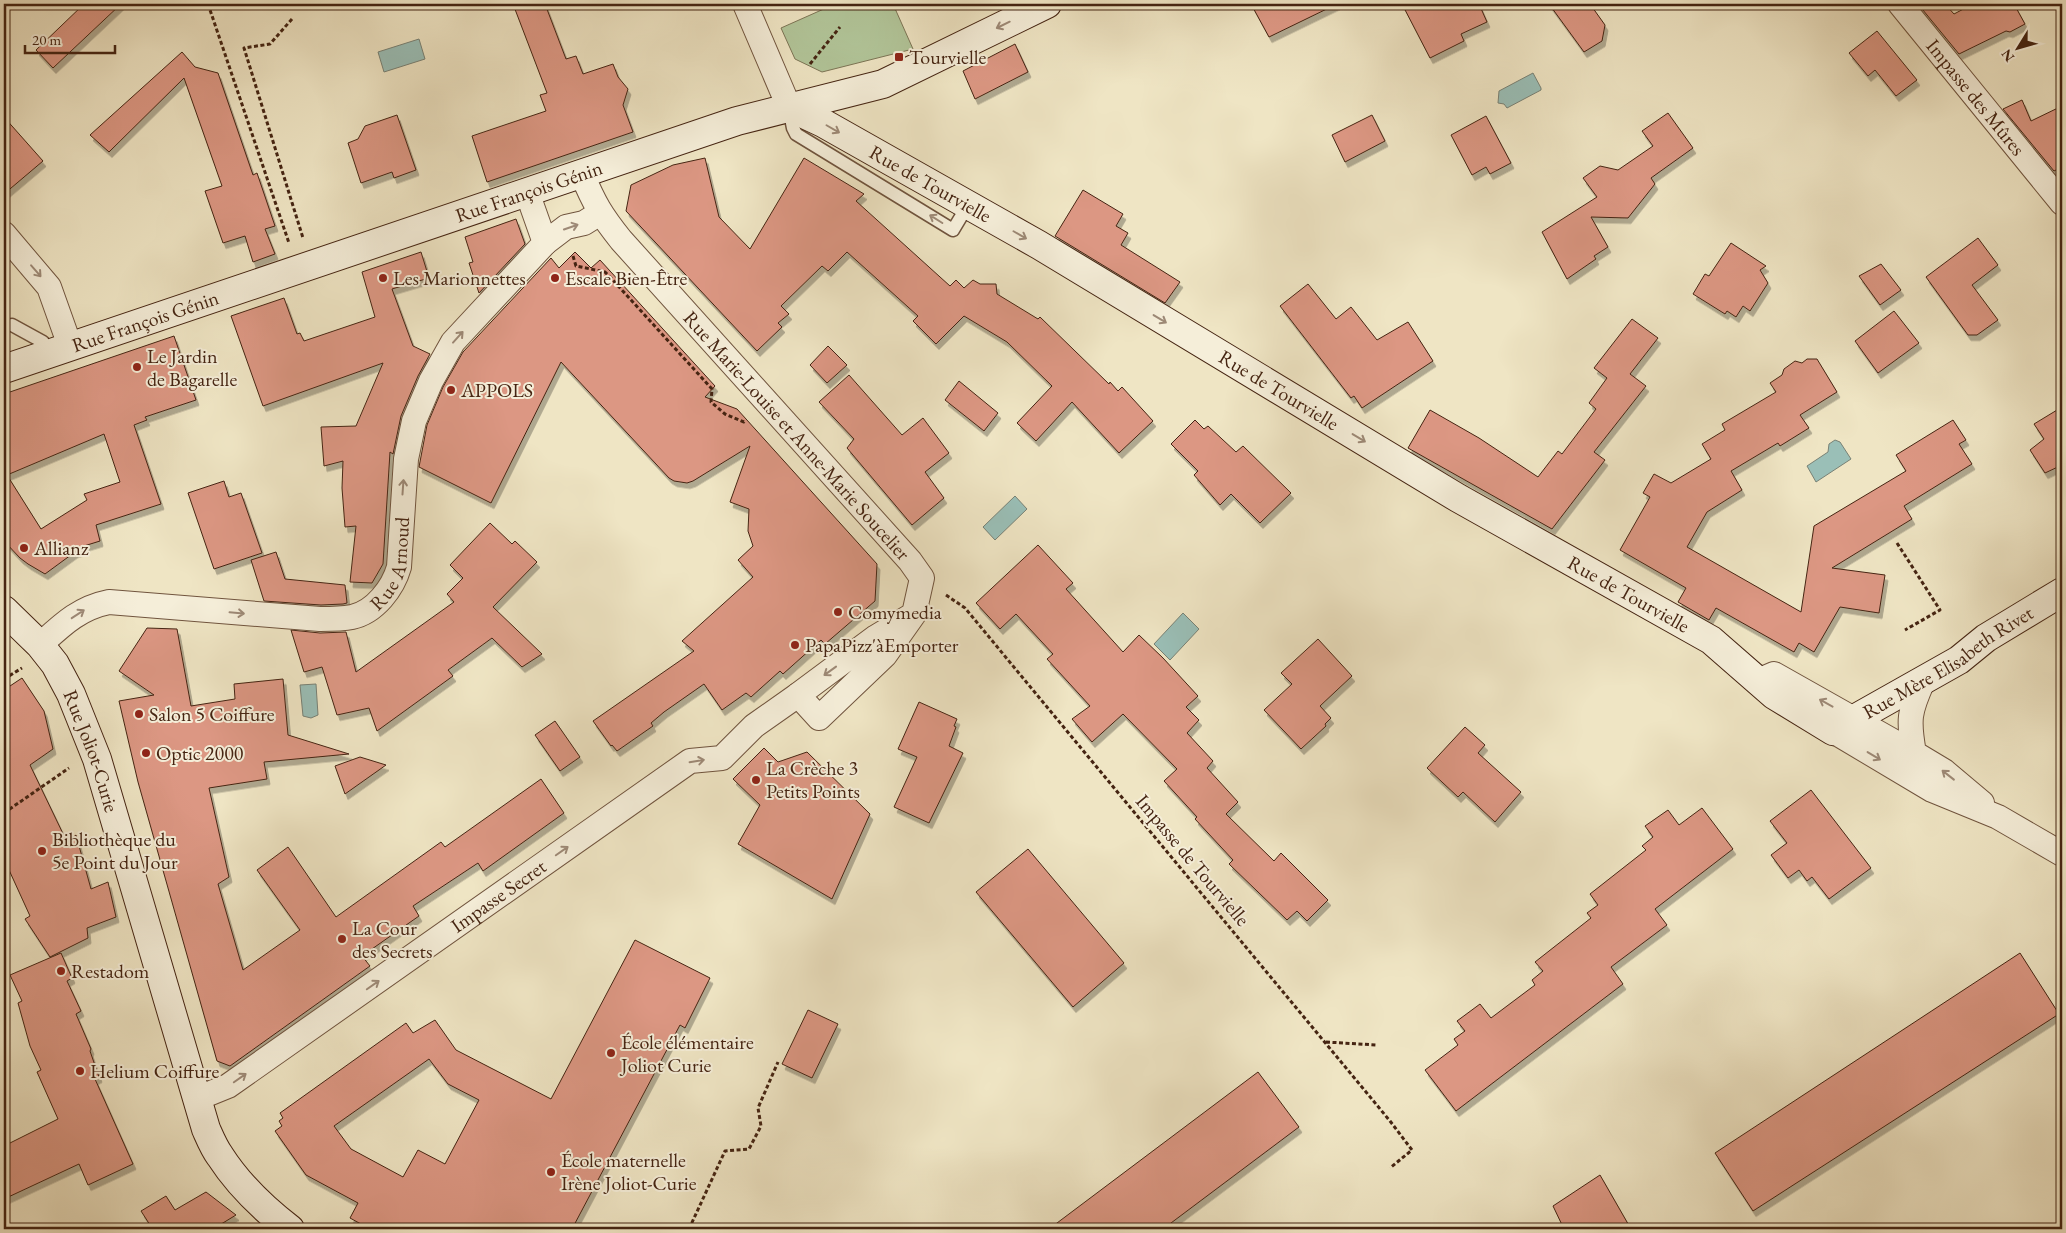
<svg xmlns="http://www.w3.org/2000/svg" width="2066" height="1233" font-family="'EB Garamond',serif">
	<defs>
		<filter id="shadow"><feDropShadow dx="3" dy="5.5" stdDeviation="0" flood-color="#0004"/></filter>
	</defs>
	<rect width="100%" height="100%" fill="#efe5c4"/>
	<filter id="stains"><feTurbulence type="fractalNoise" baseFrequency=".004" numOctaves="4"/><feColorMatrix values="0 0 0 0 .2 0 0 0 0 .09 0 0 0 0 .02 0 0 0 .5 -.17"/></filter>
	<radialGradient id="worn" r=".72"><stop offset=".6" stop-color="#630" stop-opacity="0"/><stop offset="1" stop-color="#630" stop-opacity=".3"/></radialGradient>
	<!-- green -->
	<path fill="#b2c69a" stroke="#7c7556" d="M835,4h58l20,45 -91,23 -27,-13 -14,-31z"/>
	<!-- water -->
	<path fill="#9abfb7" stroke="#788175" d="M419,39l6,20 -41,13 -6,-20z
		M1533,73l8,15v2l-34,18 -3,-4 -6,-1 1,-12z
		M1835,440l5,2 11,17 -35,23 -9,-16 21,-14 1,-8z
		M1015,496l12,13 -32,31 -12,-13z
		M1183,613l16,16 -29,31 -16,-16z
		M316,684l2,31 -7,3 -8,-2 -3,-31z"/>
	<!-- building -->
	<path fill="#dc9783" stroke="#452412" fill-rule="evenodd" filter="url(#shadow)" d="M84,4h37l-68,64 -17,-18z
		M513,4h32l21,55 10,-3 7,18 30,-10 5,13 10,12 -5,16 10,27 -146,50 -15,-46 74,-25 -6,-16 7,-2z
		M1251,4h86l-68,33z
		M1402,4h77l8,18 -26,12 3,7 -34,17z
		M1549,4h41l15,21 -3,16 -18,11z
		M1918,4h27l9,10 19,-10h41l11,20 -15,8 -4,-1 -47,23z
		M1877,31l40,49 -21,16 -21,-26 -7,6 -19,-23z
		M1015,44l13,28 -53,27 -12,-28z
		M182,52l13,15 23,6 35,102 4,-2 18,53 -10,3 10,25 -22,8 -8,-26 -22,7 -18,-52 17,-5 -38,-108 -75,74 -19,-17z
		M2022,100l9,21 31,-15v61l-8,4 -51,-62z
		M1668,113l25,35 -42,30 4,6 -27,34 -37,-1 17,30 -14,9 2,3 -29,20 -25,-47 55,-35 -14,-19 17,-12 18,4 35,-24 -11,-15z
		M397,115l19,55 -22,8 -2,-6 -31,11 -13,-40 10,-4 7,-13z
		M1372,115l13,26 -40,21 -13,-27z
		M1486,116l25,47 -21,11 -4,-7 -14,8 -21,-40z
		M4,117l39,44 -39,33z
		M705,158l14,59 31,32 54,-91 60,36 -8,7 94,85 6,-6 8,8 9,-8 7,4h16l1,10 41,25 2,-2 69,67 1,-2 8,9 4,-4 31,34 -34,32 -47,-51 -36,39 -19,-18 35,-37 -45,-44 -43,-26 -28,28 -23,-23 5,-5 -71,-64 -19,19 -6,-5 -41,40 8,8 -11,9 4,4 -25,24 -131,-140 5,-26 42,-20z
		M1083,190l40,24 -7,12 12,7 -7,12 59,37 -15,21 -110,-67z
		M516,219l9,25 -46,49 -10,-30 4,-1 -8,-25z
		M1978,238l20,27 -26,20 26,35 -21,15h-9l-42,-58z
		M1731,243l35,23 -6,4 8,13 -18,28 -7,-5 -7,11 -9,-6 -2,3 -32,-20 12,-20 4,2z
		M421,252l8,26 -37,11 21,57 17,8 -12,22 -17,40 -8,38 -3,-2 -7,112 -11,19 -22,-1 6,-56 -11,1 -3,-39 1,-27 -19,5 -3,-39 35,-1 27,-63 -120,43 -32,-90 53,-18 13,36 3,-1 4,8 71,-24 -13,-45z
		M575,252l16,16 9,-8 115,126 -10,11 32,12 140,155 -2,37 -50,43 -4,-4 -38,34 -3,-3 -29,26 -5,-4 -24,17 -18,-26 -40,28 -13,11 2,3 -36,25 -5,-6 -1,1 -18,-25 101,-70 -12,-10 71,-64 -15,-17 15,-14 -5,-15 1,-22 -19,-7 20,-56 -57,35 -6,2 -13,-2 -5,-3 -108,-116 -70,141 -72,-36 8,-42 16,-38 20,-35 88,-94 8,10z
		M1881,264l20,26 -21,15 -21,-29z
		M1308,284l28,35 15,-12 26,33 31,-18 25,39 -71,47 -8,-12 -3,2 -71,-92z
		M1894,311l25,32 -41,30 -23,-32z
		M1632,319l26,19 -28,36 16,12 -52,66 11,8 -53,69 -144,-81 22,-38 49,28 59,39 20,-26 4,3 34,-45 -7,-6 18,-25 -13,-10z
		M174,336l22,64 -51,17 2,3 -13,5 27,79 -65,21 4,16 -16,5 1,3 -10,3 -30,22 -17,-10 -8,-6 -16,-17v-147zM104,434l16,48 -36,12 3,6 -46,29 -34,-54z
		M828,346l19,19 -20,18 -17,-18z
		M1807,359h10l20,33 -37,23 9,13 -29,18 -2,-3 -47,28 11,19 -35,22 -20,35 114,65 13,-86 92,-55 -10,-16 57,-35 13,20 -7,4 13,20 -68,42 8,13 -80,49 53,7 -6,38 -39,-6 -26,45 -15,-9 -5,9 -78,-44 -7,12 -31,-18 8,-14 -66,-38 30,-53 -7,-4 11,-19 17,9 40,-24 -9,-15 23,-14 -3,-6 54,-32 -6,-9 12,-8 2,-6 11,-8 7,2z
		M849,375l53,60 21,-17 26,35 -24,19 19,26 -32,27 -65,-77 7,-9 -35,-37z
		M959,381l39,32 -14,18 -39,-31z
		M2062,407v58l-17,8 -15,-23 14,-11 -10,-15z
		M1195,420l9,9 4,-3 28,26 7,-6 48,47 -31,30 -29,-29 -11,11 -26,-30 4,-4 -27,-27z
		M224,481l5,16 12,-4 21,60 -48,16 -26,-76z
		M490,523l22,21 3,-3 22,21 -44,45 49,47 -20,13 -30,-29 -44,32 5,6 -76,55 -8,-23 -32,7 -15,-48 -18,5 -13,-42 29,3 26,-1 10,40 98,-70 -7,-8 16,-16 -13,-13z
		M1038,545l35,38 -7,6 57,63 16,-17 24,23 35,38 -12,11 13,13 -12,13 26,28 -6,7 31,34 -12,12 48,47 7,-8 47,47 -21,21 -10,-10 -10,9 -58,-56 4,-4 -38,-41 2,-2 -33,-36 13,-12 -54,-55 -31,28 -20,-23 18,-13 -43,-47 6,-5 -37,-40 -16,15 -24,-26z
		M276,552l9,27 60,6 2,18 -4,1 -22,1 -57,-4 -13,-41z
		M147,628l30,1 14,77 44,-7 -1,-15 49,-5 5,56 61,19 -85,8 3,17 -58,9 20,89 -11,7 25,86 57,-40 -43,-60 31,-23 48,70 105,-75 4,5 96,-68 23,34 -81,58 -5,-8 -65,43 6,10 -57,40 8,10 -140,100 -13,-5 -79,-279 -19,-81 35,-6 -35,-24z
		M1318,639l34,37 -32,30 11,12 -6,6 1,2 -25,23 -37,-39 28,-26 -11,-11z
		M22,678l22,33 9,38 -23,16 37,77 9,-7 15,54 17,-7 8,35 -29,11 1,10 -38,19 -25,-38 5,-3 -26,-57v-169z
		M919,702l38,17 -3,7 2,1 -7,19 14,7 -34,70 -35,-16 23,-50 -19,-8z
		M555,721l25,36 -20,14 -25,-36z
		M1465,727l20,18 -7,8 43,39 -26,30 -32,-30 -5,5 -31,-29z
		M764,748l14,14 29,-10 63,62 -38,85 -94,-55 22,-39 -27,-26z
		M360,757l26,8 -41,29 -10,-28z
		M1811,790l60,78 -42,31 -17,-22 -5,4 -8,-11 -11,8 -17,-23 16,-12 -17,-22z
		M1702,808l31,41 -78,60 12,16 -56,42 12,17 -167,127 -31,-41 33,-25 -4,-6 11,-8 -8,-10 23,-17 11,14 44,-33 -3,-5 11,-9 -8,-9 56,-44 -4,-5 11,-8 -8,-11 56,-44 -4,-4 11,-9 -8,-11 23,-16 11,15z
		M1028,849l96,114 -51,44 -97,-115z
		M635,940l75,38 -25,50 -5,-3 -108,204h-202l-20,-11 8,-15 -52,-28 -31,-44 7,-5 -3,-5 4,-3 -3,-5 126,-90 7,10 22,-13 21,30 95,49zM429,1059l19,25 31,16 -34,64 -27,-14 -15,27 -52,-28 -17,-23z
		M61,953l11,25 -5,3 14,30 -5,3 15,35 -1,2 9,26 -4,2 38,85 -45,21 -9,-21 -75,35v-53l54,-27 -21,-47 4,-2 -11,-24 -12,-43 4,-2 -12,-26z
		M2020,953l39,61 -306,197 -38,-58z
		M808,1010l30,14 -26,54 -30,-14z
		M1258,1072l41,55 -136,102h-114z
		M1600,1175l31,54h-67l-11,-23z
		M206,1192l30,23 -23,14h-70l7,-4 -9,-14 25,-15 9,14z"/>
	<g fill="none" stroke-linecap="round" stroke-linejoin="round">
		<defs>
			<path id="lane" d="M789,108l4,20 3,6 157,96 15,-25
				M12,325l31,17 4,12"/>
			<g id="street">
				<path d="M745,4l44,103"/>
				<path id="s1" d="M1900,4l162,199"/>
				<path id="s2" d="M582,174c12,29 19,41 39,66l289,321 12,17 -8,36 -29,41 -66,63 -21,-23 78,-58 38,-23"/>
				<path d="M4,234l45,53 21,59"/>
				<path d="M545,243l21,-16 18,-4 16,-10"/>
				<path id="s3" d="M40,645c22,-20 39,-37 69,-43l211,17c10,0 22,0 32,-2 23,-5 41,-29 47,-50l7,-108 8,-38 17,-40 22,-39 92,-99 -18,-51"/>
				<path d="M1923,681c-14,31 -15,39 -9,72l30,18 38,32"/>
				<path d="M1761,684l6,-7 7,-3 140,79"/>
				<path d="M1833,731l99,59 66,27 64,37"/>
				<path id="s4" d="M196,1099l32,-13 462,-325 32,-3 32,-32 44,-31"/>
			</g>
			<g id="secondary">
				<path id="s5" d="M789,107l34,16 216,122 419,253 253,142 63,55 59,36 126,-71 27,-22 76,-46"/>
				<path id="s6" d="M4,369l733,-248 146,-37 164,-80"/>
				<path id="s7" d="M4,610l36,35 15,19 16,30 26,65 109,370c4,9 8,19 14,27 18,28 44,53 70,73"/>
			</g>
		</defs>
		<!-- lane casing -->
		<use href="#lane" stroke="#70543e" stroke-width="15"/>
		<!-- street casing -->
		<use href="#street" stroke="#70543e" stroke-width="26"/>
		<!-- secondary casing -->
		<use href="#secondary" stroke="#452412" stroke-width="30"/>
		<!-- path -->
		<path stroke="#452412" stroke-width="3" stroke-dasharray="4 2.5" stroke-linecap="butt" d="M208,4l81,239
			M292,19l-22,25 -26,4 59,190
			M810,64l30,-37
			M573,256l3,10 29,6 6,6 101,111 -1,13 14,12 19,8 2,-2
			M1897,543l43,67 -35,20
			M946,595l19,13 425,513 22,29 -22,18
			M4,679l18,-11
			M4,813l65,-45
			M1326,1042l51,3
			M689,1229l36,-78 24,-2 12,-23 -3,-18 20,-46"/>
		<!-- lane -->
		<use href="#lane" stroke="#f5eed9" stroke-width="12"/>
		<!-- street -->
		<use href="#street" stroke="#f5eed9" stroke-width="24"/>
		<!-- secondary -->
		<use href="#secondary" stroke="#f5eed9" stroke-width="28"/>
	</g>
	<!-- one-way arrows -->
	<defs><path id="oneway-shaft" d="M-6 0H5M1.5-3L5.5 0L1.5 3" fill="none" stroke-width="1.6" stroke-linecap="round" stroke-linejoin="round" transform="scale(1.25)"/></defs>
	<g stroke="#9d8976">
		<use href="#oneway-shaft" transform="translate(1003 25) rotate(154)"/>
		<use href="#oneway-shaft" transform="translate(833 129) rotate(30)"/>
		<use href="#oneway-shaft" transform="translate(936 219) rotate(-148)"/>
		<use href="#oneway-shaft" transform="translate(571 227) rotate(-19)"/>
		<use href="#oneway-shaft" transform="translate(1020 235) rotate(30)"/>
		<use href="#oneway-shaft" transform="translate(36 271) rotate(49)"/>
		<use href="#oneway-shaft" transform="translate(1160 319) rotate(31)"/>
		<use href="#oneway-shaft" transform="translate(458 337) rotate(-48)"/>
		<use href="#oneway-shaft" transform="translate(1359 438) rotate(31)"/>
		<use href="#oneway-shaft" transform="translate(403 487) rotate(-86)"/>
		<use href="#oneway-shaft" transform="translate(237 613) rotate(5)"/>
		<use href="#oneway-shaft" transform="translate(78 614) rotate(-33)"/>
		<use href="#oneway-shaft" transform="translate(830 671) rotate(144)"/>
		<use href="#oneway-shaft" transform="translate(1826 703) rotate(-151)"/>
		<use href="#oneway-shaft" transform="translate(1874 756) rotate(31)"/>
		<use href="#oneway-shaft" transform="translate(697 761) rotate(-9)"/>
		<use href="#oneway-shaft" transform="translate(1948 775) rotate(-142)"/>
		<use href="#oneway-shaft" transform="translate(562 851) rotate(-35)"/>
		<use href="#oneway-shaft" transform="translate(373 985) rotate(-35)"/>
		<use href="#oneway-shaft" transform="translate(240 1078) rotate(-35)"/>
	</g>
	<!-- markers -->
	<g fill="#8f2418" stroke="#f5eed9" stroke-width="2">
		<rect x="894" y="52" width="10" height="10" rx="2.5"/>
		<circle cx="383" cy="278" r="5"/>
		<circle cx="555" cy="278" r="5"/>
		<circle cx="137" cy="367" r="5"/>
		<circle cx="451" cy="390" r="5"/>
		<circle cx="24" cy="548" r="5"/>
		<circle cx="838" cy="612" r="5"/>
		<circle cx="795" cy="645" r="5"/>
		<circle cx="139" cy="714" r="5"/>
		<circle cx="146" cy="753" r="5"/>
		<circle cx="756" cy="780" r="5"/>
		<circle cx="42" cy="851" r="5"/>
		<circle cx="342" cy="939" r="5"/>
		<circle cx="61" cy="971" r="5"/>
		<circle cx="611" cy="1053" r="5"/>
		<circle cx="80" cy="1071" r="5"/>
		<circle cx="551" cy="1172" r="5"/>
	</g>
	<g text-anchor="middle" dominant-baseline="central" stroke-width="4" stroke-linejoin="round" paint-order="stroke">
		<!-- poi labels -->
		<g font-size="20" fill="#452412" stroke="#f5eed9" text-anchor="start">
			<text x="909" y="57">Tourvielle</text>
			<text x="393" y="278">Les Marionnettes</text>
			<text x="565" y="278">Escale Bien-Être</text>
			<text x="147" y="356">Le Jardin<tspan x="147" dy="23">de Bagarelle</tspan></text>
			<text x="461" y="390">APPOLS</text>
			<text x="34" y="548">Allianz</text>
			<text x="848" y="612">Comymedia</text>
			<text x="805" y="645">PapaPizz'àEmporter</text>
			<text x="149" y="714">Salon 5 Coiffure</text>
			<text x="156" y="753">Optic 2000</text>
			<text x="766" y="768">La Crèche 3<tspan x="766" dy="23">Petits Points</tspan></text>
			<text x="52" y="839">Bibliothèque du<tspan x="52" dy="23">5e Point du Jour</tspan></text>
			<text x="352" y="928">La Cour<tspan x="352" dy="23">des Secrets</tspan></text>
			<text x="71" y="971">Restadom</text>
			<text x="621" y="1042">École élémentaire<tspan x="621" dy="23">Joliot Curie</tspan></text>
			<text x="90" y="1071">Helium Coiffure</text>
			<text x="561" y="1160">École maternelle<tspan x="561" dy="23">Irène Joliot-Curie</tspan></text>
		</g>
		<!-- street labels -->
		<g font-size="20" fill="#452412" stroke="#f5eed9">
			<text stroke="none"><textPath href="#s1" startOffset="120">Impasse des Mûres</textPath></text>
			<text stroke="none"><textPath href="#s5" startOffset="161">Rue de Tourvielle</textPath></text>
			<text stroke="none"><textPath href="#s6" startOffset="554">Rue François Génin</textPath></text>
			<text stroke="none"><textPath href="#s6" startOffset="149">Rue François Génin</textPath></text>
			<text stroke="none"><textPath href="#s5" startOffset="566">Rue de Tourvielle</textPath></text>
			<text stroke="none"><textPath href="#s2" startOffset="340">Rue Marie-Louise et Anne-Marie Soucelier</textPath></text>
			<text stroke="none"><textPath href="#s3" startOffset="399">Rue Arnoud</textPath></text>
			<text stroke="none"><textPath href="#s5" startOffset="971">Rue de Tourvielle</textPath></text>
			<text stroke="none"><textPath href="#s5" startOffset="1352">Rue Mère Elisabeth Rivet</textPath></text>
			<text stroke="none"><textPath href="#s7" startOffset="169">Rue Joliot-Curie</textPath></text>
			<text transform="translate(1193 860) rotate(50)">Impasse de Tourvielle</text>
			<text stroke="none"><textPath href="#s4" startOffset="365">Impasse Secret</textPath></text>
		</g>
	</g>
	<!-- margin -->
	<rect width="2066" height="1233" fill="none" stroke="#efe5c4" stroke-width="20"/>
	<rect x="5" y="5" width="2056" height="1223" fill="none" stroke="#452412" stroke-width="2.5"/>
	<rect x="10" y="10" width="2046" height="1213" fill="none" stroke="#452412"/>
	<!-- north arrow -->
	<g transform="translate(2018 48) rotate(233)" stroke="#f5eed9" stroke-width="4" paint-order="stroke">
	<path d="M0-4L9 19L0 12L-9 19Z" fill="#452412"/>
	<text y="-8" font-size="14" font-weight="bold" text-anchor="middle" fill="#452412">N</text>
	</g>
	<!-- scale -->
	<path d="M25 45v8h90v-8" fill="none" stroke="#452412" stroke-width="2.5"/>
	<text x="32" y="45" font-size="15" fill="#452412" stroke="#f5eed9" stroke-width="4" paint-order="stroke">20 m</text>
	<rect width="100%" height="100%" filter="url(#stains)"/>
	<rect width="100%" height="100%" fill="url(#worn)"/>
</svg>
